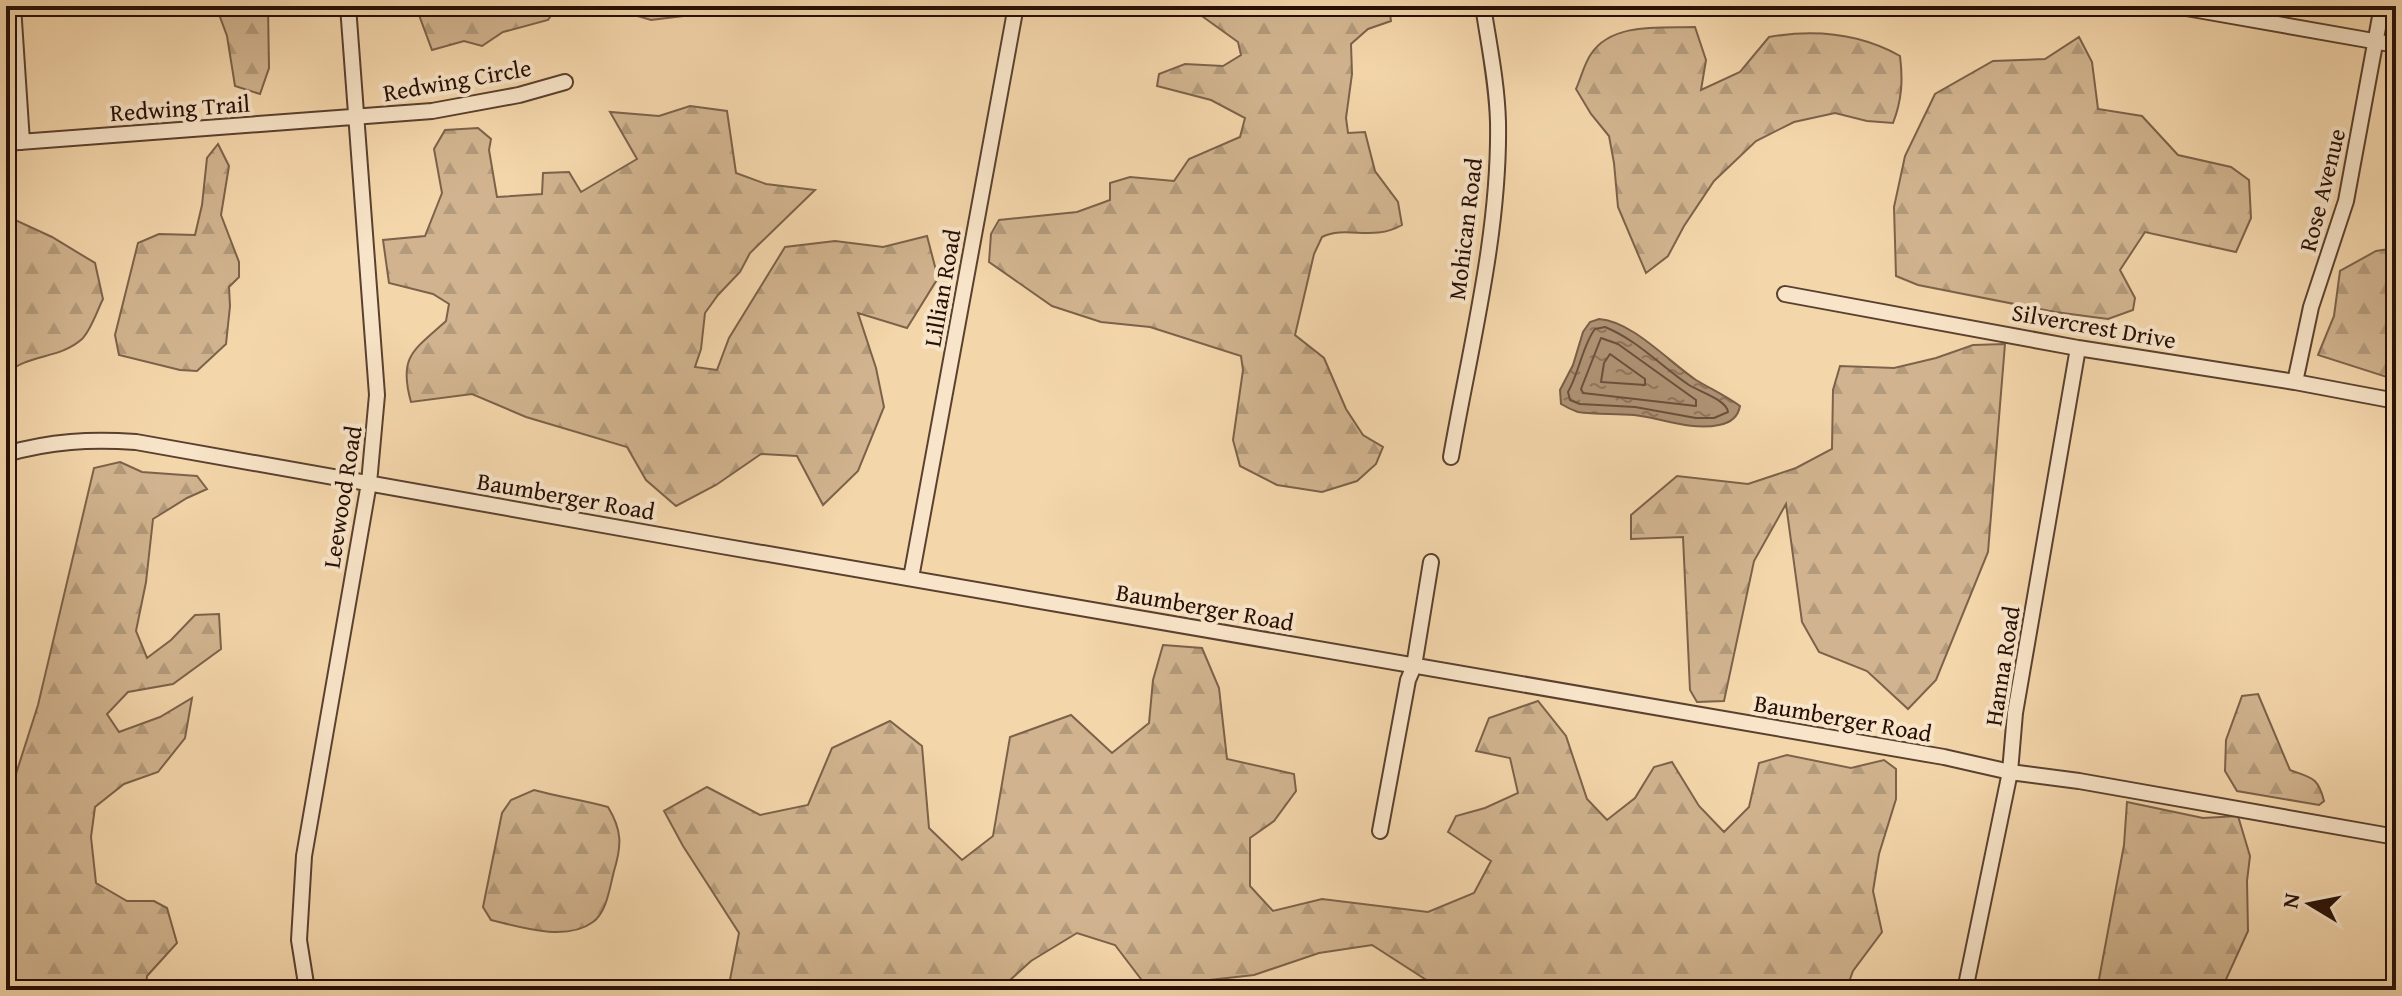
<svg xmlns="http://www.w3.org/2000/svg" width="2402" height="996" font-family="'Gentium Book Plus',serif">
	<defs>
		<pattern id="forest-firs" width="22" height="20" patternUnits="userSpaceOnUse" patternTransform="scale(2)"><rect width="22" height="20" fill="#d1b48f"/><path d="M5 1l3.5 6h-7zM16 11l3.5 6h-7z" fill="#b39a7a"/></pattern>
		<pattern id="water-ripples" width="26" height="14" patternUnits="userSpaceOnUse" patternTransform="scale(2)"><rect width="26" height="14" fill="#ae9273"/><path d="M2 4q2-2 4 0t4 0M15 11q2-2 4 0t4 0" fill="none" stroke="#8d765c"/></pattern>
	</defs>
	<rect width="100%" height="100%" fill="#f4d6ab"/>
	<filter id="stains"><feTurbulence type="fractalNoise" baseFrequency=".0025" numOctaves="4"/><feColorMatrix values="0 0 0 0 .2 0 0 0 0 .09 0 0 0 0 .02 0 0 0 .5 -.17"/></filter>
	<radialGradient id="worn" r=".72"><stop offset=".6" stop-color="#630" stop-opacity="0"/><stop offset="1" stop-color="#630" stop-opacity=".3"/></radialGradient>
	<!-- forest -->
	<path fill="url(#forest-firs)" stroke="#7c624a" stroke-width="2" d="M216,6h52l1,62 -9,26 -25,-8 -8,-50z
		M423,6h135l-10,14 -45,12 -21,14 -18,-5 -32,9 -13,-35z
		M604,6h120l-16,7 -57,7z
		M1188,6h201l2,15 -23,8 -17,15 1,30 -6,44 2,15 17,-1 10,39 23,31 4,23c-30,17 -55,0 -80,12l-8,17 -19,81 29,23 22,51 17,26 20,12 -7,17 -19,17 -35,11 -45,-7 -37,-19 -7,-26 10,-70 -2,-14 -91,-29 -49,-5 -49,-16 -63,-44 2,-28 8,-14 78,-8 33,-12v-17l20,-6 44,4 15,-22 51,-22 5,-19 -34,-18 -54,-14 2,-12 26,-10 38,2 18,-11 -3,-13z
		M1695,27l11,33 -5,30 39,-18 29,-35c47,-8 90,-4 131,19 3,24 2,44 -7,67l-26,-2 -32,-8 -41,9 -38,19 -42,40 -30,45 -16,30 -22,17 -28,-66 -4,-44 -5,-27 -18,-22 -15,-25c5,-11 8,-25 15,-35 21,-32 71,-26 104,-27z
		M2079,37l13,25 6,47 44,7 36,39 53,12 18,13 2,38 -15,34 -91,-20 -25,38 15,28 -2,12 -25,9 -53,-7 -137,-27 -22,-9 -2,-69 11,-51 30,-62 58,-33 52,-2z
		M690,106l37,5 9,62 30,11 49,6 -65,63 -10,19 -22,23 -13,18 -4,36 -6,18 22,3 12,-32 56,-91 50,-6 48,6 44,-11 11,42 -31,50 -49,-15 18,55 8,39 -26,64 -35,34 -26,-49 -36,-2 -45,31 -40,21 -30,-26 -19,-33 -101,-30 -54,-23 -61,8c-13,-46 3,-52 35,-81l3,-17 -16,-10 -44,-11 -6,-43 42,-4 17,-43 -8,-44 11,-19 33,-2 13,11 -2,11 8,47 45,-3 1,-21 26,-1 12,20 56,-33 -27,-47 49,4z
		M218,144l11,22 -8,49 18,47v15l-10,10 1,19 -4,38 -29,27 -17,-1 -61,-15 -4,-20 23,-92 21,-9 36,1 7,-30 5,-47z
		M6,208l9,12 37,17 43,26 8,36c-6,12 -12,31 -21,40 -22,20 -55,15 -76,35z
		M2396,248v132l-78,-25 16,-39 6,-45 36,-20z
		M2005,344l-17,208 -52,128 -28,29 -41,-38 -48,-19 -17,-30 -16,-118 -32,57 -30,140 -27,1 -7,-12 -7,-153 -52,2v-24l46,-39 71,8 48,-16 36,-19 1,-59 7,-24 54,2 42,-10 37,-13z
		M120,462l22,10 55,4 10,13 -20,9 -34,21 -7,63 -10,49 11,27 24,-18 24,-25 24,-1 2,35 -48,35 -45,8 -21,22 12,18 41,-15 32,-19 -7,40 -27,34 -34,12 -29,23 -4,30 5,46 31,18h27l13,7 10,35 -30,33 -1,14h-140v-156l9,-57 23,-72 56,-237z
		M1163,645l39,3 17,40 8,71 67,15 2,17 -22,30 -24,17v48l23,25 49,-12 106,13 46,-19 17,-32 -43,-29 8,-16 29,-8 33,-15 -8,-35 -34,-7 13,-33 49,-17 28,35 21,63 20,21 28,-22 19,-31 18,-5 27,44 25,26 25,-25 10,-44 28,-8 64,13 33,-8 12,9v30l-17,55 -6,37 9,41 -29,39 -7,19h-404l-70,-45 -53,8 -65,22 -107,12 -32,-42 -38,-12 -46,28 -32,29h-271l11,-57 -56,-87 -19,-35 43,-24 53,28 48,-10 24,-57 58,-27 32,25 7,82 33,32 31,-24 17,-99 61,-22 41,38 37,-30 4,-43z
		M2258,694l32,76c22,8 28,7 34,31l-5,4 -82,-14 -12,-20 1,-31 16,-44z
		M534,790c25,7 49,10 74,17 14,23 14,38 6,64 -4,15 -7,41 -21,51 -27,20 -73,5 -102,-2l-8,-13 19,-94 9,-13z
		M2127,802l76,16 35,-2 12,40 -3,25 1,50 -25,55 -7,4h-119l27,-145z"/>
	<!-- water -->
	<path fill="url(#water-ripples)" stroke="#785e47" stroke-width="2" d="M1599,319c33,2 70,43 97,61 15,9 30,16 44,26 -2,11 -10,17 -21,19 -28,6 -58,-7 -85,-10 -19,-2 -38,0 -56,-3 -6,-2 -12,-5 -17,-8l-1,-14 13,-25 10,-33 7,-10z"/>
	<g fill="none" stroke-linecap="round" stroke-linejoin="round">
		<!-- shore -->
		<path stroke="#6a503c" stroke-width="2" d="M1605,327c32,13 56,39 84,58 11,7 38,15 39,27l-14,6h-18l-61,-11 -55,-3 -10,-4 -2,-8c11,-19 15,-48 27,-63z
			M1601,338l17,6 78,56v6l-113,-13 -2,-4z
			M1610,354l35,25v6l-44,-3 3,-19z"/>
		<defs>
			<path id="minor" d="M13,6l9,136
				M2175,6l221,39
				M6,143l426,-32 87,-16 46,-13
				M1785,294l293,54 217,34 101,19
				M2295,382l16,-75 35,-106 36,-195
				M6,454c45,-13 84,-15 130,-12l574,102 1234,213 66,15 69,9 317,56
				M1451,457c19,-109 49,-224 47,-335 -1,-39 -9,-77 -15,-116
				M911,578l105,-572
				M1380,831l28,-151 6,-14 17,-104
				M307,990l-8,-50 5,-84 65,-373 8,-88 -29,-389
				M1965,990l45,-218 5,-59 63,-365"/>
		</defs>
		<!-- minor casing -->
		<use href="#minor" stroke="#5a412f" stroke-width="18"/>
		<!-- minor -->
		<use href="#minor" stroke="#f8e4c8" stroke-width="14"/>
	</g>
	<g text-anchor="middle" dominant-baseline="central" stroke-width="8" stroke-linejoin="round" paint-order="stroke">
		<!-- street labels -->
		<g font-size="24" fill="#260f06" stroke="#f8e4c8">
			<text transform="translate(457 80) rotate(-10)">Redwing Circle</text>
			<text transform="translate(180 108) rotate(-4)">Redwing Trail</text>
			<text transform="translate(2322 190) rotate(-76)">Rose Avenue</text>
			<text transform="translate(1465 229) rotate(-83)">Mohican Road</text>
			<text transform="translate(942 288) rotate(-80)">Lillian Road</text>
			<text transform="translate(2094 326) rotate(10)">Silvercrest Drive</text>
			<text transform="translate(566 496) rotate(10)">Baumberger Road</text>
			<text transform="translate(342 497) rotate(-81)">Leewood Road</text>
			<text transform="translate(1205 607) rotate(10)">Baumberger Road</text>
			<text transform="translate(2002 666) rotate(-81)">Hanna Road</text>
			<text transform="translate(1843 718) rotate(10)">Baumberger Road</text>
		</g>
	</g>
	<!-- margin -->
	<rect width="2402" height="996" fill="none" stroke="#f4d6ab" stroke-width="32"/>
	<rect x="8" y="8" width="2386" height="980" fill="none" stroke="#260f06" stroke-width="4"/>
	<rect x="16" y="16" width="2370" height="964" fill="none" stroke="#260f06" stroke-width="2"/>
	<!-- north arrow -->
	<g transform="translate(2310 904) rotate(280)" stroke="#f8e4c8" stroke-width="6" paint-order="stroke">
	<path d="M0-6L14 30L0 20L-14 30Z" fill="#260f06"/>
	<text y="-12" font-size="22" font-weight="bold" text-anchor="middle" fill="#260f06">N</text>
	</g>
	<rect width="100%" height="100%" filter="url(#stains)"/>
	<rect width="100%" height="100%" fill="url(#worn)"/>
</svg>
